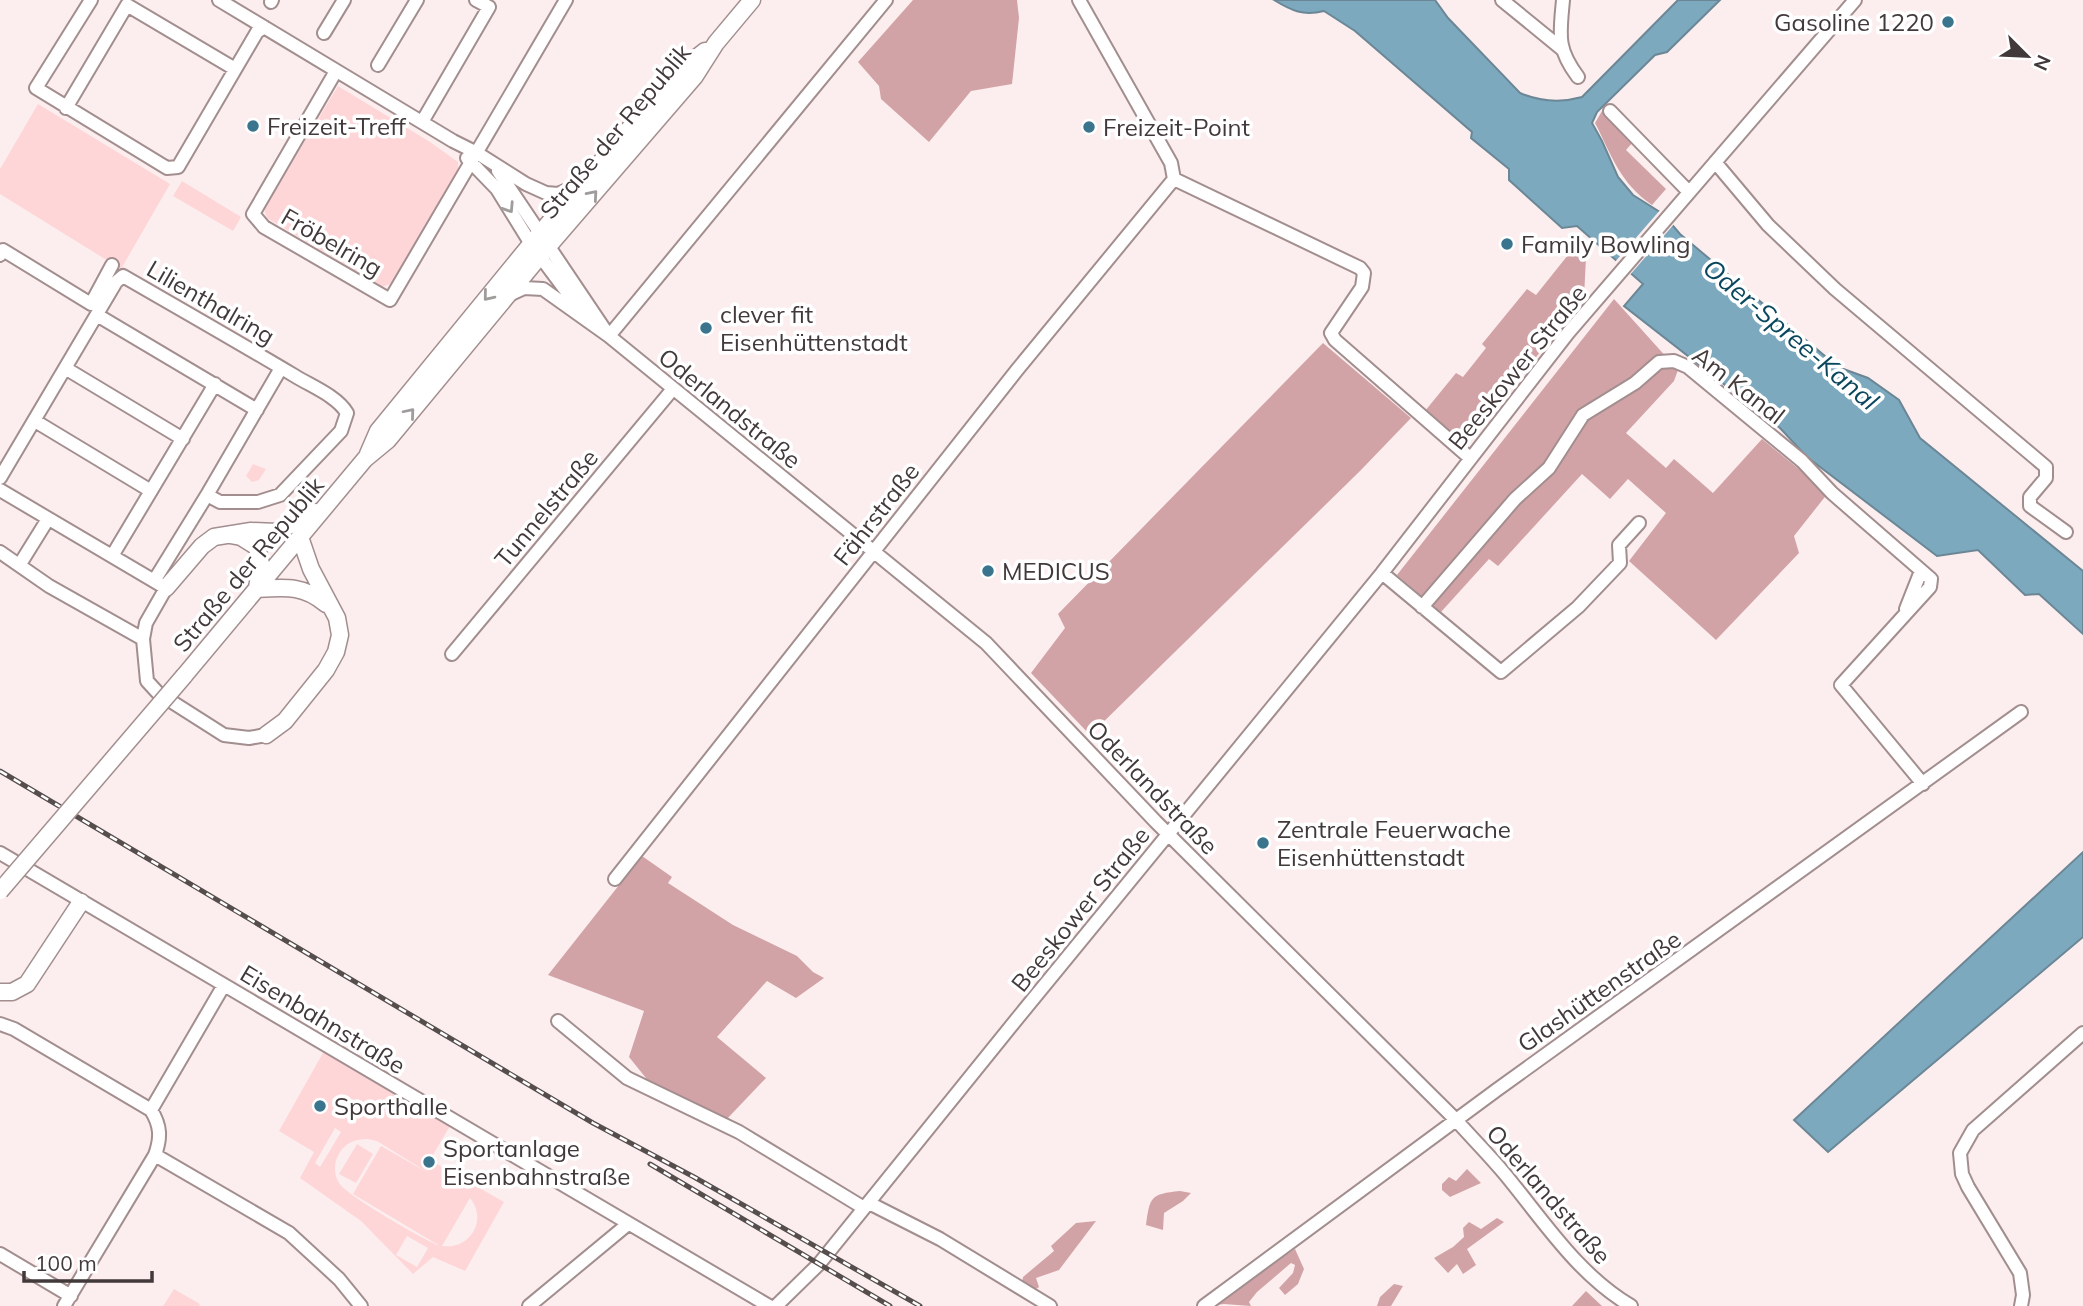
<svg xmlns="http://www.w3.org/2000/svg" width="2083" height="1306" font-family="Mulish,sans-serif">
	<rect width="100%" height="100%" fill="#fceeee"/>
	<!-- green -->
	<path fill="#fed6d8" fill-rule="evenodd" d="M338,86l92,56 28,20v8l-65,110 -3,4 -8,3 -115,-69 -3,-9z
		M38,104l132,80 -49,85 -121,-75v-25z
		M182,181l59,36 -8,14 -60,-35z
		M253,464l13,5 -7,11 -7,2 -6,-6z
		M324,1051l126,75 -20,34 74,42 -39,69 -32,-14 -20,17 -52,-53 -61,-43 14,-26 -35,-21zM335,1128l6,4 -21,35 -5,-4zM368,1139l9,2 55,34 -51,-29 -28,48 87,52c-16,-6 -93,-50 -101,-63 -6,-10 -5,-22 1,-31 7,-10 16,-13 28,-13zM470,1198c18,22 0,52 -28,48zM407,1236l21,12 -11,19 -21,-12z
		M357,1144l16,10 -17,29 -17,-9z
		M174,1289l26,15 -1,2h-36z"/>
	<!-- forest -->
	<path fill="#d2a3a6" d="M913,0h104l2,18 -7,66 -41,7 -42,51 -48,-43 -2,-13 -21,-24z
		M1602,111l31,31 -7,8 40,39 -14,16c-32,-22 -40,-49 -57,-82z
		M1572,250l14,8 -2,39 -119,149 -40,-35 31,-38 7,4 23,-29 -4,-4 45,-55 9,6z
		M1614,299l64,71 -4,11 -48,52 40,35 8,-9 39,34 49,-54 66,54 -34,43 5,17 -83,87 -87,-79 37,-48 -38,-34 -18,20 -28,-25 -84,92 -9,-7 -48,53 -44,-37z
		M1323,343l88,75 -51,53 -270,264 -59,-62 34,-45 -7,-14z
		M642,856l30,21 -4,6 65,42 64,31 16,16 11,6 -28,20 -29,-17 -50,56 49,41 -41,43 -71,-33 -25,-31 15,-46 -96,-36z
		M1467,1169l14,14 -31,14 -8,-7v-6l7,-7 7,4z
		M1180,1191l11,2 -8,8 -19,12 -1,17 -17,-5c4,-28 4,-31 34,-34z
		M1497,1218l7,4 -37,27 9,16 -13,9 -6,-10 -9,9 -14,-15 19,-11 11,-10 -1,-9 6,-6 12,7z
		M1096,1221l-37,49 -23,8 3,9 -6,4 -11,-8 1,-6 31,-26 -3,-5 25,-23z
		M1295,1249l9,20 -6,15 -13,11 -6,-7 14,-15 2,-8 -4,-2 -34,29 -8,10 2,4 -27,-2 -15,2z
		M1394,1284l9,2 -12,20h-14l3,-9z
		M1586,1291l16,15h-30z"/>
	<!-- water -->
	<path fill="#7da9be" stroke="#6b8796" stroke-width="2" d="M1274,0h161l13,18 72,75c19,8 41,10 62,4l96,-97h42l-53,52 -12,3 -58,57 -5,11 10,18 16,36 15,18 30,19 17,20 158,133 30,11 31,22 21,38 163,133v63l-44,-40 -14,1 -47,-45 -41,6 -130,-99 -27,-29 -156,-122 19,-22 -66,-58 -15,2 -53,-48v-11l-38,-31 1,-6 -117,-101 -31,-20c-21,5 -32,0 -50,-11z
		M2083,852v85l-255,215 -34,-32z"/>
	<!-- pier -->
	<path fill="#fceeee" d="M1661,209l14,14 -46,53 -15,-13z"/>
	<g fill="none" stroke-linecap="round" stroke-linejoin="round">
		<defs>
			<path id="minor" d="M91,0l-55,88 131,80 11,-1 79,-135 7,-5
				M219,0l234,141 24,12 49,31 20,9 12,1 20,-9
				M1502,0l60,49
				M1563,0c-3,34 -7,48 15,77
				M271,2l1,-2
				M324,33l20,-33
				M378,65l39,-65
				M336,71l-83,143 11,13 126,73 176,-300
				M66,108l61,-103 108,64
				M1610,111l79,81
				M422,122l67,-115 -13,-7
				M467,158l30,31 34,55 50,67
				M1715,162l53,63 67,64 211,178v11l-16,19v9l36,26
				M498,171l107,159
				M1174,179l186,89 4,5 -2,14 -29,43 -2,3 4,7 135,118
				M0,255l3,-5 88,54 21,-39
				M511,294l13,-6 19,1 66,47 377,307 170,179 300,298c16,18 33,35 48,53 39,47 73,101 127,133
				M97,315l160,95
				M609,336l277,-336
				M65,368l118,71
				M35,421l116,70
				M0,478l116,-196 7,-6c57,33 115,66 172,100 16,10 42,20 52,37l-6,18 -61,64 -22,7h-38l-13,-7 74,-127
				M0,490l166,98 -20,35 -3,16 4,42 11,12 66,42 25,3 17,-3
				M0,552l49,34 94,53
				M112,556l103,-172
				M20,564l28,-45
				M1382,573l119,99 77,-65 42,-44 -1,-18 20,-22
				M154,581l53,-86
				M1422,607l93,-108 34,-31 34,-53 52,-32 24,-21 15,-1 14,6 114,94 30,32 99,86 -1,8 -89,98 82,99
				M1906,609l15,-38
				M452,654l220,-264
				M0,853l769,453
				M615,879l402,-509 157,-191 -3,-16 -92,-163
				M558,1021l69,57 112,54 125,76
				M0,1024l14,5 137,81
				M155,1155l134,78 50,46 22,27
				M869,1203l71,36 110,67
				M0,1254l71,42
				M64,1306l91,-151c6,-17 6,-29 -4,-45l73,-125
				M529,1306l99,-82
				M776,1306l43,-42 197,-244 366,-447 186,-240 287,-333
				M1204,1306l294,-217 523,-377
				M2021,1306l2,-11 -3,-22 -52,-86 -6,-13 -2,-21 13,-23 110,-97"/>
			<path id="major" d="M368,454l10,-23 153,-187 145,-170 29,-23
				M230,535l11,2 16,10 4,17 -4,24
				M166,588l36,-42 12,-9 37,-6 26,1 38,-20
				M257,589c28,-2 47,-4 69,15
				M184,676l181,-217 23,-19 152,-184 155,-180 21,-33 36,-43
				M266,735l19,-14 41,-51 10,-18 4,-17 -3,-17 -26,-49 -11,-32
				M0,992h12l15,-8 54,-82"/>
		</defs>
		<!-- minor casing -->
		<use href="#minor" stroke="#a38e8f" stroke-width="16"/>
		<!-- major casing -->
		<use href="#major" stroke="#a38e8f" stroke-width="19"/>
		<!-- minor -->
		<use href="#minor" stroke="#fff" stroke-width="12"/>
		<!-- major -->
		<use href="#major" stroke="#fff" stroke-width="16"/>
		<defs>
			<path id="rail" d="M0,771l593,352 101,54 226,129
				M650,1164l240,142"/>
		</defs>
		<!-- rail casing -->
		<use href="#rail" stroke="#564d4d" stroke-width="5"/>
		<!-- rail -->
		<use href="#rail" stroke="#fff" stroke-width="2.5" stroke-dasharray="8" stroke-linecap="butt"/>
		<defs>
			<path id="major-bridge" d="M0,891l184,-215"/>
		</defs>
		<!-- major-bridge casing -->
		<use href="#major-bridge" stroke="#a38e8f" stroke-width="19" stroke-linecap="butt"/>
		<!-- major-bridge -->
		<use href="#major-bridge" stroke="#fff" stroke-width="16"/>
	</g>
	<!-- one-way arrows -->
	<defs><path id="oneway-chevron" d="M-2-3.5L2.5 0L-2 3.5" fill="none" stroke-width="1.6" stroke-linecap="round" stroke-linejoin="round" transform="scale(1.75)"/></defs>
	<g stroke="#a09c9c">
		<use href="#oneway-chevron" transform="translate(593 195) rotate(-49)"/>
		<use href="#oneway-chevron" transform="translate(509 208) rotate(57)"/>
		<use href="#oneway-chevron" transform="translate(488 296) rotate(129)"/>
		<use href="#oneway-chevron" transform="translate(410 413) rotate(-50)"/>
	</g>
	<!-- markers -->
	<g fill="#3a748d" stroke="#fff" stroke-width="2.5">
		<circle cx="1948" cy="22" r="7"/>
		<circle cx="253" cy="126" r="7"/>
		<circle cx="1089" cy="127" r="7"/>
		<circle cx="1507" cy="244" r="7"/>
		<circle cx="706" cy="328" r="7"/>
		<circle cx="988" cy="571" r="7"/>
		<circle cx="1263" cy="843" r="7"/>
		<circle cx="320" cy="1106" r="7"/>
		<circle cx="429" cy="1162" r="7"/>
	</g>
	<g text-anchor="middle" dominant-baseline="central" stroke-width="7" stroke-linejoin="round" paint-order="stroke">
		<!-- poi labels -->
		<g font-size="24" fill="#42393a" stroke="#fff" text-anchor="start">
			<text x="1934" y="22" text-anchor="end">Gasoline 1220</text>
			<text x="267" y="126">Freizeit-Treff</text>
			<text x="1103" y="127">Freizeit-Point</text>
			<text x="1521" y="244">Family Bowling</text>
			<text x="720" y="314">clever fit<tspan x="720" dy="28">Eisenhüttenstadt</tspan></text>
			<text x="1002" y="571">MEDICUS</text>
			<text x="1277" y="829">Zentrale Feuerwache<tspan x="1277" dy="28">Eisenhüttenstadt</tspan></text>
			<text x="334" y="1106">Sporthalle</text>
			<text x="443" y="1148">Sportanlage<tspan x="443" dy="28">Eisenbahnstraße</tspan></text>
		</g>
		<!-- street labels -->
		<g font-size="24" fill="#42393a" stroke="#fff">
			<text transform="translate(615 131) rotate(-50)">Straße der Republik</text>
			<text transform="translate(332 242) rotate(30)">Fröbelring</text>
			<text transform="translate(211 302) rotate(30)">Lilienthalring</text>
			<text transform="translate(1517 367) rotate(-51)">Beeskower Straße</text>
			<text transform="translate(1739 385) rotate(38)">Am Kanal</text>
			<text transform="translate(730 408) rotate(39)">Oderlandstraße</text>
			<text transform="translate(546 508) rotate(-50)">Tunnelstraße</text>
			<text transform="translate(876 514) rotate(-52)">Fährstraße</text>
			<text transform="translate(248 564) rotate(-50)">Straße der Republik</text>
			<text transform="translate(1153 787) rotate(46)">Oderlandstraße</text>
			<text transform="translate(1080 909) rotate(-51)">Beeskower Straße</text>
			<text transform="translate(1599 991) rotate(-35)">Glashüttenstraße</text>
			<text transform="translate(323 1019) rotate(31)">Eisenbahnstraße</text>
			<text transform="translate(1549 1194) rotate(49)">Oderlandstraße</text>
		</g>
		<!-- water labels -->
		<g font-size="26" font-style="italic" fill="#0a475e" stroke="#fff">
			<text transform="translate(1791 334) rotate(40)">Oder-Spree-Kanal</text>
		</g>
	</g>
	<!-- north arrow -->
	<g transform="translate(2027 56) rotate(114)" stroke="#ffffff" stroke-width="5" paint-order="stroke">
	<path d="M0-5L12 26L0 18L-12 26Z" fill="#42393a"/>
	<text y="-10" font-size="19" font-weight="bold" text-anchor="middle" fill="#42393a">N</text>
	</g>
	<!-- scale -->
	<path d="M24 1271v10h128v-10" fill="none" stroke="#42393a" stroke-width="3.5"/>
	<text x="35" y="1271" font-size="21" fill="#42393a" stroke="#ffffff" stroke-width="5" paint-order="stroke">100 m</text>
</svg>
